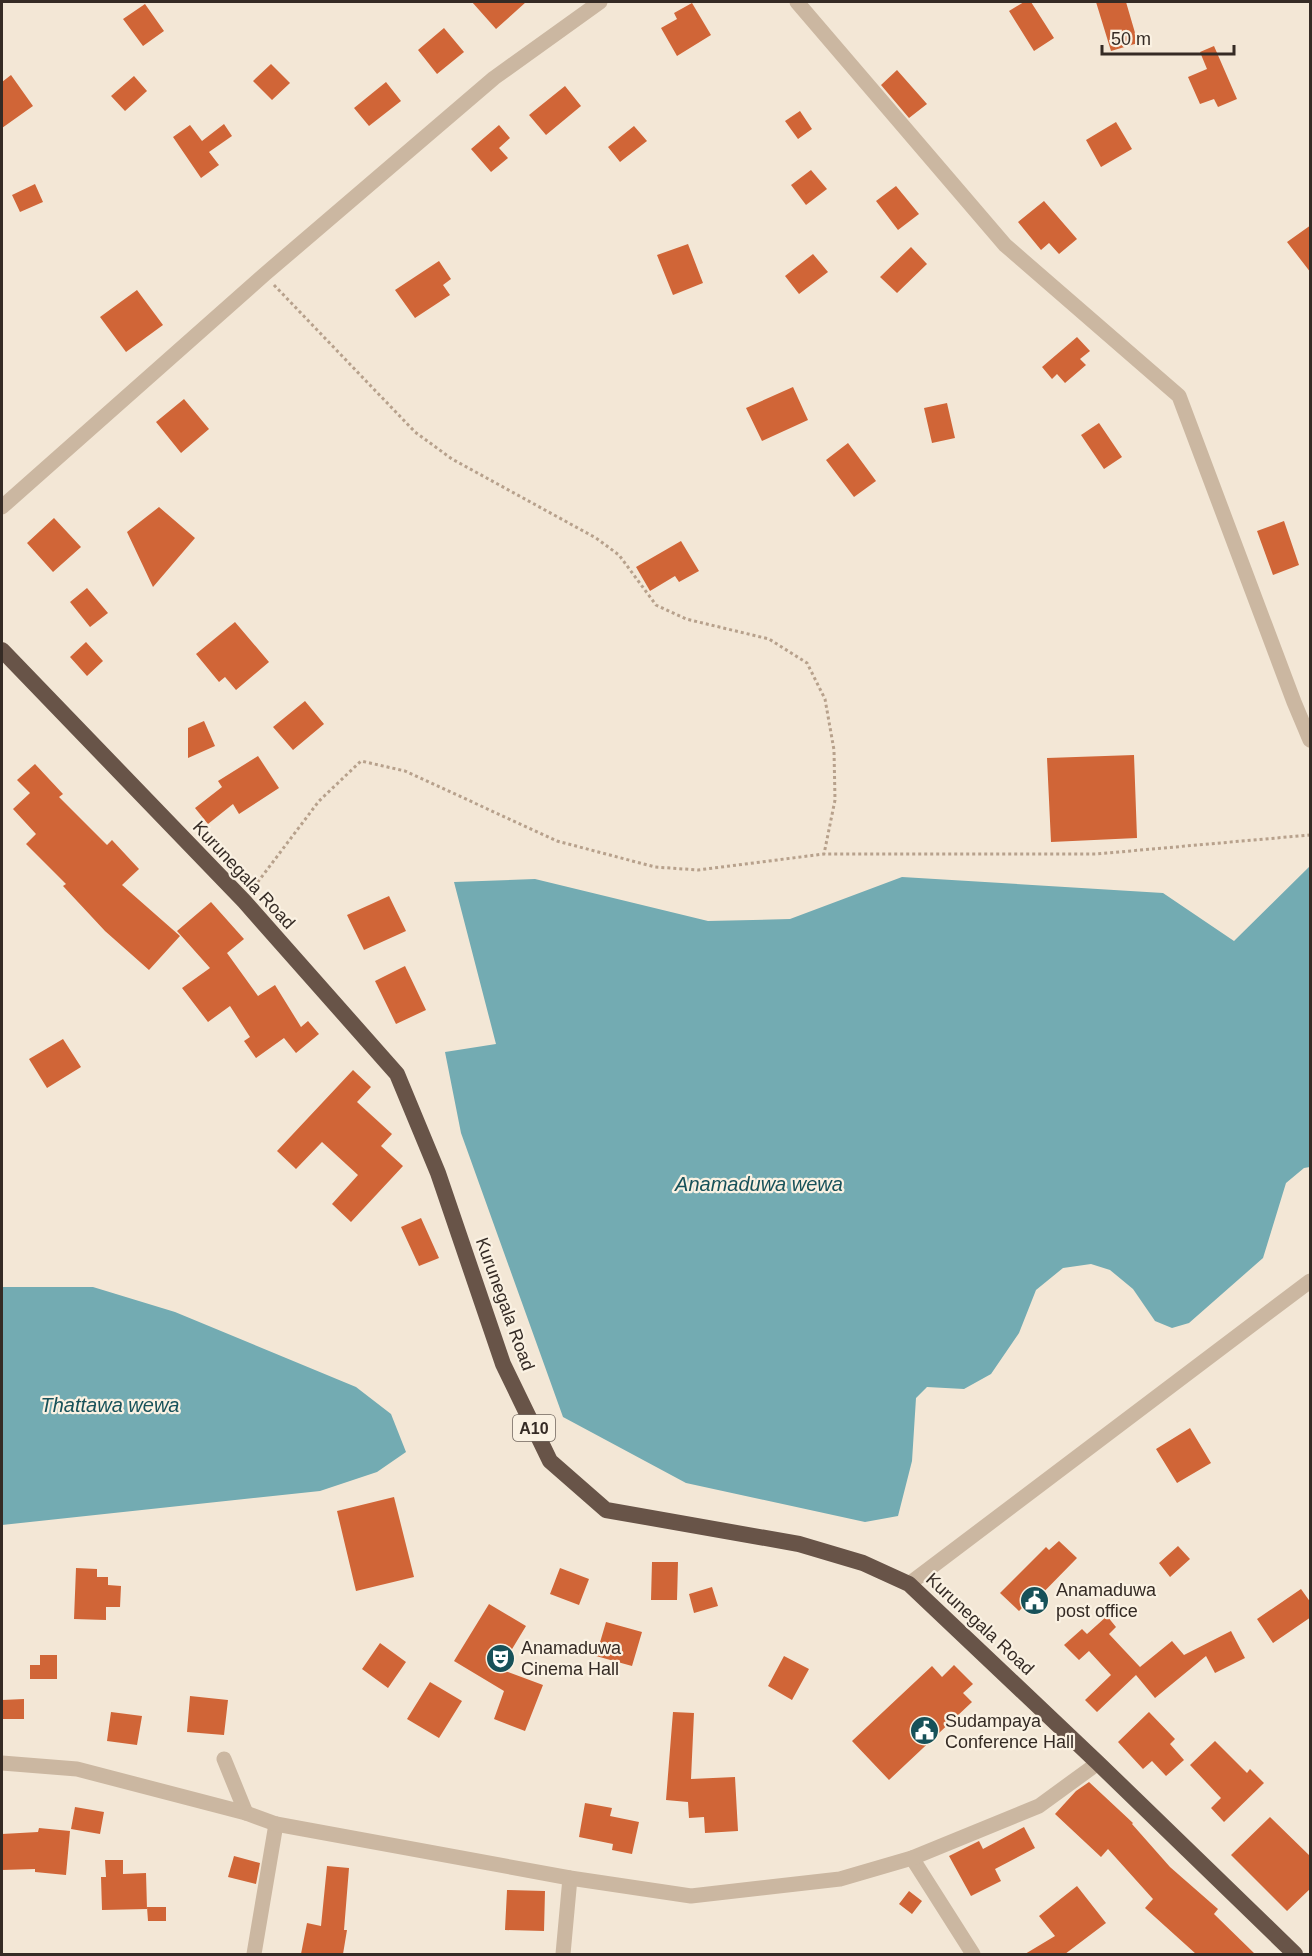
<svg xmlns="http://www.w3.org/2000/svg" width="1312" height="1956" font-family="Arial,sans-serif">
	<rect width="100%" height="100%" fill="#f3e7d6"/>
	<!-- water -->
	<path fill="#73abb2" d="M1310,866v301l-6,1 -18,15 -23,75 -74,65 -17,5 -17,-7 -22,-32 -23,-19 -19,-6 -28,4 -27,22 -17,43 -28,41 -27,15 -37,-2 -11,11 -4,63 -14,55 -33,6 -179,-39 -123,-66 -102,-284 -16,-81 51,-8 -42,-162 81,-3 173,42 82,-2 112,-42 261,16 71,48z
		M2,1287h91l82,25 181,75 35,27 15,38 -29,20 -57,19 -318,34z"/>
	<!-- building -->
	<path fill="#d06537" d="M472,2h54l-30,27z
		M1024,2h7l23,36 -20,13 -25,-40z
		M1096,2h30l12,41 -27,8z
		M692,3l19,32 -34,21 -16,-28 16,-9 -3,-6z
		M145,4l19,27 -21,15 -20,-27z
		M444,28l20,24 -27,22 -19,-24z
		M1214,46l23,53 -19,8 -4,-8 -14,5 -12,-27 19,-8 -7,-17z
		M271,64l19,19 -18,17 -19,-19z
		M897,70l30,34 -18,14 -28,-33z
		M11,75l22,31 -31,22v-46z
		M134,76l13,15 -22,20 -14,-15z
		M386,82l15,19 -32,25 -15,-18z
		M565,86l16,20 -35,29 -17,-20z
		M800,111l12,18 -14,10 -13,-18z
		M1116,122l16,27 -31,18 -15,-27z
		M224,124l8,12 -23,16 10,13 -18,13 -28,-41 17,-12 12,16z
		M499,125l11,13 -11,10 9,10 -17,14 -20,-23z
		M634,126l13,15 -27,21 -12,-15z
		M811,170l16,19 -21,16 -15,-20z
		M35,184l8,18 -23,10 -8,-17z
		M896,186l23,28 -21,16 -22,-29z
		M1044,201l33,38 -18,15 -10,-11 -8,7 -23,-28z
		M1311,225v48l-24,-31z
		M688,244l15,39 -30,12 -16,-40z
		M911,247l16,17 -30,29 -17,-16z
		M813,254l15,18 -29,22 -14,-18z
		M439,261l12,18 -8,6 7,10 -35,23 -20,-28z
		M137,290l26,35 -37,27 -26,-35z
		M1077,337l13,14 -10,8 6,6 -21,18 -8,-9 -5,5 -10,-12z
		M793,387l15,33 -46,21 -16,-33z
		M184,399l25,30 -28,24 -25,-31z
		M947,403l8,35 -23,5 -8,-35z
		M1099,423l23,34 -18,12 -23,-34z
		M848,443l28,38 -22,16 -28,-37z
		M159,507l36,31 -42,49 -26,-55z
		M54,518l27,29 -28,25 -26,-29z
		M1284,521l15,44 -26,10 -16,-44z
		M681,541l18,30 -20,11 -4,-6 -25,15 -14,-24z
		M87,588l21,25 -18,14 -20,-25z
		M235,622l34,40 -33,28 -11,-13 -6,5 -23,-28z
		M86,642l17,19 -16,15 -17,-19z
		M305,701l19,23 -31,26 -20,-23z
		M204,721l11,25 -27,12v-30z
		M1134,755l3,83 -86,4 -4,-84z
		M258,756l21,32 -40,26 -6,-10 -25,20 -13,-16 27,-21 -4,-6z
		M35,764l28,30 -4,3 48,48 5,-5 27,29 -17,16 58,51 -31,34 -44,-39 -42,-45 3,-2 -40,-40 10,-10 -23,-25 17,-16 -13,-13z
		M389,896l17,35 -42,19 -17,-35z
		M211,902l33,37 -17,14 31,43 17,-11 26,42 7,-6 11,13 -23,19 -12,-15 -28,20 -12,-17 6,-4 -20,-31 -22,16 -26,-34 28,-20 -33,-37z
		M405,966l21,44 -30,14 -21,-43z
		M63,1039l18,28 -34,21 -18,-29z
		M353,1070l18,17 -14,15 35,32 -11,12 22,20 -52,56 -19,-18 26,-29 -36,-33 -26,27 -19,-18z
		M421,1218l18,40 -20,8 -18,-39z
		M1190,1428l21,35 -34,20 -21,-34z
		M394,1497l20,80 -58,14 -19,-80z
		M1059,1541l18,17 -49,50 -3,-3 -6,6 -19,-18 46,-46 3,3z
		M1178,1546l12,13 -20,18 -11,-14z
		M652,1562h26l-1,38h-26z
		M76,1568l21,1v8h11v8l13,1 -1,21h-14v13l-32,-1z
		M560,1568l29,11 -10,26 -29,-11z
		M712,1587l6,19 -24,7 -5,-19z
		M1301,1589l10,14v14l-38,26 -16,-24z
		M489,1604l37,22 -26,43 43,16 -18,46 -31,-12 10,-28 -50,-30z
		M1107,1616l9,11 -7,7 31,33 32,-26 12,14 47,-24 14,27 -30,15 -9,-17 -51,42 -19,-23 -39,37 -12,-12 26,-25 -22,-24 -10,9 -15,-15 18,-16 5,5z
		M606,1622l36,10 -10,34 -36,-10z
		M380,1643l26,19 -18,26 -26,-19z
		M40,1655h17v24h-27v-14h10z
		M784,1656l25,13 -17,31 -24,-14z
		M954,1665l19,19 -10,9 9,9 -83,78 -37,-39 80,-75 10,11z
		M430,1682l32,19 -23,37 -32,-19z
		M190,1696l38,4 -4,35 -37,-3z
		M24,1699v20h-22v-19z
		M111,1712l31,4 -5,29 -30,-4z
		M673,1712l21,1 -3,66 44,-2 3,54 -33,2 -1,-16 -15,1 -1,-16 -22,-2z
		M1149,1712l26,27 -5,5 14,16 -18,16 -14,-15 -9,8 -25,-27z
		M1215,1741l32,32 3,-4 14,14 -40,39 -13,-14 10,-10 -31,-33z
		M1089,1782l44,41 -1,1 38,43 48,42 -4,5 41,40h-59l-51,-46 8,-9 -45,-50 -7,8 -46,-43 21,-23z
		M585,1803l27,5 -2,8 29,6 -7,32 -20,-4 1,-6 -34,-7z
		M75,1807l29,5 -4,22 -29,-5z
		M1270,1817l41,40v31l-24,23 -56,-56z
		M1024,1827l11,21 -40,21 6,12 -30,15 -22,-40 30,-15 4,8z
		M39,1828l31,3 -4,44 -31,-3v-3l-33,1v-36l36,-2z
		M234,1856l26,7 -4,21 -28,-7z
		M105,1860h18v14l23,-1 1,36 -45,1 -1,-33h5z
		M327,1866l22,2 -5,62h3l-4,24h-42l6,-31 14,3z
		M1077,1886l29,37 -41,31h-40l30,-18 -16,-20z
		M507,1890l38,1 -1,40 -39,-1z
		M909,1891l13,10 -10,13 -13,-10z
		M147,1907h19v14h-18z"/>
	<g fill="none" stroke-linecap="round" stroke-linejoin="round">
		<!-- path -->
		<path stroke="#b7a18c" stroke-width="3" stroke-dasharray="3 3" stroke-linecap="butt" d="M274,285l141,147 37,27 144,79 23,17 37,50 30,14 83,20 38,24 18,36 9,51 1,50 -11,54
			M254,887l65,-86 42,-40 44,10 152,70 98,26 43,3 126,-16h272l214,-19"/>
		<!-- minor -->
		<path stroke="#cbb7a1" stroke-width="15" d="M797,2l208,243 174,151 115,306 16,38
			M2,507l263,-233 229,-196 106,-76
			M909,1584l401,-303
			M224,1759l22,54
			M912,1858l61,96
			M254,1954l22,-130
			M563,1954l7,-76"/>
		<!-- tertiary -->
		<path stroke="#cbb7a1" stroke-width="15" d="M2,1763l75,6 169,44 30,11 294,54 121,18 149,-17 72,-21 127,-52 59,-43"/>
		<!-- trunk -->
		<path stroke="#685448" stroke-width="16" d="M2,650l242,251 153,173 41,99 65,191 47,97 56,49 193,34 64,19 46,21 189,179 197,191"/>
	</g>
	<!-- icons -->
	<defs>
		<symbol id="civic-disc" viewBox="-11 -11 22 22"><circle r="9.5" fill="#175159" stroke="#faf1e2"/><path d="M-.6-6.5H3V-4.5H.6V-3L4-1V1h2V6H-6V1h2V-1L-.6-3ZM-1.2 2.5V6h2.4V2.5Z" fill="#fff"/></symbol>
		<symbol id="theatre-disc" viewBox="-11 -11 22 22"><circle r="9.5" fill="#175159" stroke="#faf1e2"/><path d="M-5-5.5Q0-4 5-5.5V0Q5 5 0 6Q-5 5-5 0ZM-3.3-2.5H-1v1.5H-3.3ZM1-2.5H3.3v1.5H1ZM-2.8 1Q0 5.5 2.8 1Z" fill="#fff"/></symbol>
	</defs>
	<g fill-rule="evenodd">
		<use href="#civic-disc" x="1018" y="1584" width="33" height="33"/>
		<use href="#theatre-disc" x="484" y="1642" width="33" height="33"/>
		<use href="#civic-disc" x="908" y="1714" width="33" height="33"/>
	</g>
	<g text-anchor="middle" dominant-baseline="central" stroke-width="4.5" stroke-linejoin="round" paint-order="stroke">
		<!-- shield labels -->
		<rect fill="#faf1e2" stroke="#70665e" stroke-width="1.5" x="513" y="1415" width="42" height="26" rx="4.5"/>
		<g font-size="16" font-weight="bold" fill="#352b25">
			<text x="534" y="1428">A10</text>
		</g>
		<!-- street labels -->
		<g font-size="18" fill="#352b25" stroke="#faf1e2">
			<text transform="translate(244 875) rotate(47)">Kurunegala Road</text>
			<text transform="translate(505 1304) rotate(70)">Kurunegala Road</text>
			<text transform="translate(980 1624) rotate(43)">Kurunegala Road</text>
		</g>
		<!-- poi labels -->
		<g font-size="18" fill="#352b25" stroke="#faf1e2" text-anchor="start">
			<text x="1056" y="1590">Anamaduwa<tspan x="1056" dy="21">post office</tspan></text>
			<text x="521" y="1648">Anamaduwa<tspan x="521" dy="21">Cinema Hall</tspan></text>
			<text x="945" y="1721">Sudampaya<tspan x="945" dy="21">Conference Hall</tspan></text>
		</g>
		<!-- water labels -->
		<g font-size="20" font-style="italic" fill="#175159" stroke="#faf1e2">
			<text x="759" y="1184">Anamaduwa wewa</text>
			<text x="110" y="1405">Thattawa wewa</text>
		</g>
	</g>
	<!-- border -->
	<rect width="1312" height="1956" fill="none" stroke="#352b25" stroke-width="6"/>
	<!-- scale -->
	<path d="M1102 45v9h132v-9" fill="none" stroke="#352b25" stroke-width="3"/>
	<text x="1111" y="45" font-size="18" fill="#352b25" stroke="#faf1e2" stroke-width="4.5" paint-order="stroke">50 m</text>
</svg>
